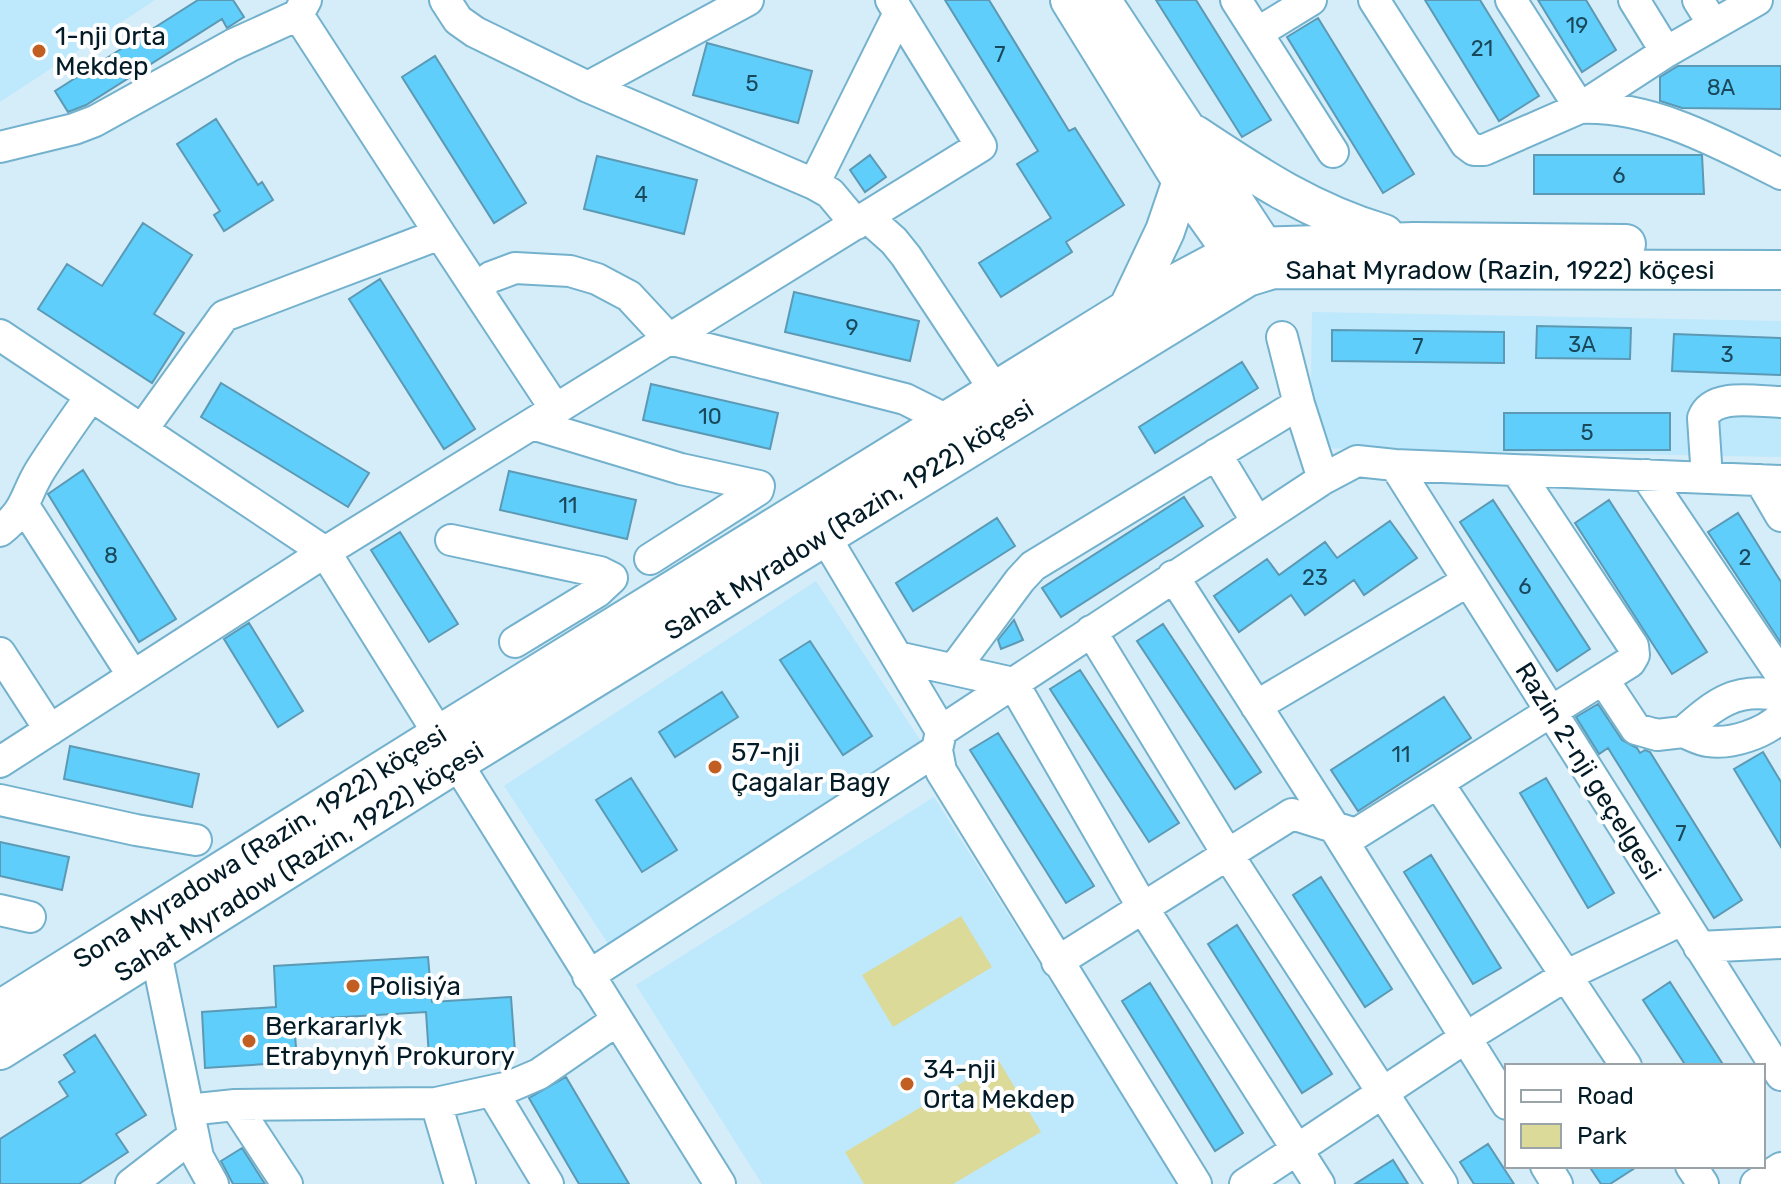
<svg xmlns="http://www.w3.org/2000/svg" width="1781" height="1184" font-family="Rubik,sans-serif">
	<rect width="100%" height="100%" fill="#d4edf8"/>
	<!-- built -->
	<path fill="#bee8fc" d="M0,0h155l-155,102z
		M1312,312l469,9v136l-471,-9z
		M816,581l110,168 -311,205 -111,-168z
		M934,797l244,387h-416l-126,-199z"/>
	<!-- green -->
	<path fill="#dbda98" d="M961,916l31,51 -99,60 -31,-52z
		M999,1061l42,71 -88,52h-89l-19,-32z"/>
	<!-- building -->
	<path fill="#60cefb" stroke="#5b99b4" stroke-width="2" d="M198,0h35l11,17 -17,11 -5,-9 -136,86 -18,7 -13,-21z
		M945,0h44l80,131 6,-3 49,77 -58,37 6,10 -71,45 -22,-34 72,-45 -34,-54 21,-13z
		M1156,0h40l75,120 -29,17z
		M1425,0h55l59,96 -40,25z
		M1538,0h48l30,50 -34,22z
		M1318,18l96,156 -31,19 -96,-156z
		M707,43l105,28 -14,52 -105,-28z
		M435,56l91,147 -32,20 -92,-146z
		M1678,66h103v43l-99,-1 -22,-7v-24z
		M216,119l42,66 4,-3 11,18 -49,31 -10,-16 6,-4 -43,-67z
		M870,155l16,22 -21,15 -15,-22z
		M1534,155h168l2,39h-170z
		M597,156l100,24 -13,54 -100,-25z
		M143,223l49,32 -38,59 30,19 -32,50 -114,-74 29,-45 35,22z
		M380,279l95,150 -31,20 -95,-150z
		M794,292l125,29 -9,40 -125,-29z
		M1537,326l94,2 -1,31 -94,-1z
		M1332,330l172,2v31l-172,-2z
		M1674,334l107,4v37l-109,-4z
		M1242,362l16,26 -103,65 -16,-26z
		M221,383l148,90 -21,34 -147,-90z
		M651,384l127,29 -8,36 -127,-29z
		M1504,413h166v37h-166z
		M83,470l93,149 -37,23 -91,-148z
		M509,471l127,29 -9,39 -127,-29z
		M1184,497l19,29 -142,91 -19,-29z
		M1493,500l97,149 -33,22 -97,-149z
		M1609,500l98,152 -35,22 -97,-151z
		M1738,513l43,69v61l-73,-111z
		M997,518l18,28 -102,65 -17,-28z
		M1390,521l27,37 -53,37 -10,-15 -49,35 -14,-20 -52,37 -25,-36 53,-37 12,16 46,-33 12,16z
		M400,532l58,92 -29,18 -58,-92z
		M1014,620l9,20 -22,9 -3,-9z
		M249,623l54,88 -25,16 -54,-88z
		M1163,624l98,148 -26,17 -98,-148z
		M810,641l62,95 -29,19 -63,-95z
		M1080,670l99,153 -30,19 -99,-153z
		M722,692l16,25 -63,40 -16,-25z
		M1444,697l27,41 -113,73 -27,-41z
		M1598,704l24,36 15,8 3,5 5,-3 5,2 92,148 -28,18 -106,-170 -9,6 -23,-37z
		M998,733l96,153 -28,17 -96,-153z
		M70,746l129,28 -7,33 -128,-28z
		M1763,752l18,30v65l-47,-78z
		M631,778l46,72 -35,22 -46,-72z
		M1546,778l68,115 -26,15 -68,-115z
		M0,842l69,15 -7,33 -62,-14z
		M1431,855l70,113 -28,16 -69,-112z
		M1321,877l71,112 -27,18 -72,-112z
		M1237,925l95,149 -30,19 -94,-149z
		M428,957l4,45 79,-5 4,55 -86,5 -3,-45 -132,8 3,42 -92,6 -3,-56 74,-5 -2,-41z
		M1670,982l54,84h-38l-43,-66z
		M1150,983l93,150 -28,18 -93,-150z
		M95,1035l51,80 -30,19 12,18 -49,32h-79v-45l68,-43 -9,-14 16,-10 -11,-17z
		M566,1077l63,107h-50l-50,-86z
		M1488,1144l26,40h-40l-14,-22z
		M242,1148l23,36h-32l-12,-23z
		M1393,1160l15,24h-53z
		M1589,1166h49l-28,18h-9z"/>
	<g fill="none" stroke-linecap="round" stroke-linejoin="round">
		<defs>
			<path id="minor" d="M306,0l-8,15 142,219
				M445,0l13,20 17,12 113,55 226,97 16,9 26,31
				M1236,0l97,152
				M1374,0l92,144 8,6h10l96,-42 86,-56 91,-52
				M1511,0l69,108
				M1634,0l32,52
				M1698,0l15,24
				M1257,33l54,-33
				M588,87l160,-87
				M1580,108c71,-3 139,35 201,66
				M0,147l74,-18 21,-8 137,-76 66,-30
				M814,184l85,-171
				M867,217l27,24 12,15 90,136
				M476,288l15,-11 24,-9 55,3 27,8 32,17 40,43 236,60 44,22
				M0,335l325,217 395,632
				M1282,337l17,67 24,75
				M532,424l149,45 78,17 -1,4 -108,69
				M142,430l82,-114 216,-82 116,176
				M1216,454l41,68
				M1395,465l386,610
				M1646,475l135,200
				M1707,478l-4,-60c10,-26 55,-16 78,-16
				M1760,480l21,36
				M24,506l109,170
				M0,531c28,-22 24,-35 41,-62 16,-25 33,-49 50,-73
				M824,535l117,196 -4,19 4,21 255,413
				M451,540l149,32 12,6 -15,14 -82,50
				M1173,576l161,251 173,277
				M1091,631l137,224 214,329
				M0,653l50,77
				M897,657l116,26 130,225 176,276
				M954,669l66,-89 13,-14 266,-162
				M1603,679l33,50 21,6 26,-3
				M1781,696c-45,-10 -66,8 -98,36 8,3 16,8 25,9 23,4 57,-8 73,-24
				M1256,706l212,-125
				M941,731l382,-252 34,-18 38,4 386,16
				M0,762l325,-210 656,-406 -90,-146
				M1438,783l188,283
				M0,800l136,30 60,10
				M0,910l30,7
				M1699,947l82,-4
				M156,953l42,204 15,27
				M1057,962l235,-148 64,20 274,-172 4,-7 -1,-9 -116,-175
				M588,976l349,-226
				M492,1091l56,93
				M436,1103l24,81
				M235,1105l52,79
				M188,1110l47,-5 201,-2 73,-16 30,-13 77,-53
				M1546,1166l11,18
				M1691,1166l12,18
				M131,1184l62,-48
				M1245,1184l220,-146 102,-63 115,-55
				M1756,1184l25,-16"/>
			<path id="major" d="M1070,0l112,181 51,72 12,21
				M1101,0l162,246 9,21
				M1195,135c63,42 116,77 189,99
				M1128,309l37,-78 17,-50
				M0,1010l439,-275 689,-426 105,-56 19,-6 162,-5 212,2
				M0,1050l456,-287 791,-486 26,-8 508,1"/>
		</defs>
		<!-- minor casing -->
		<use href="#minor" stroke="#73b1cd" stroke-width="34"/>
		<!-- major casing -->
		<use href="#major" stroke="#73b1cd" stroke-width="42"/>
		<!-- minor -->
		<use href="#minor" stroke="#fff" stroke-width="30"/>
		<!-- major -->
		<use href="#major" stroke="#fff" stroke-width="38"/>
	</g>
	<!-- markers -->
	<g fill="#c15f23" stroke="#fff" stroke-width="3">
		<circle cx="39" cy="51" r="8"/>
		<circle cx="715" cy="767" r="8"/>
		<circle cx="353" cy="986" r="8"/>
		<circle cx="249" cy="1041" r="8"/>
		<circle cx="907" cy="1084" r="8"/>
	</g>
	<g text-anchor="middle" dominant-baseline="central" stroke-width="8" stroke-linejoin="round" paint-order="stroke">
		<!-- number labels -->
		<g font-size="22" fill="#1a485b">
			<text x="1577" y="25">19</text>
			<text x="1482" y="48">21</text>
			<text x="1000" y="54">7</text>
			<text x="752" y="83">5</text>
			<text x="1721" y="87">8A</text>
			<text x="1619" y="175">6</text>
			<text x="641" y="194">4</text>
			<text x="852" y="327">9</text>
			<text x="1582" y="344">3A</text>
			<text x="1418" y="346">7</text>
			<text x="1727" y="354">3</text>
			<text x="710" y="416">10</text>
			<text x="1587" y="432">5</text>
			<text x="568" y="505">11</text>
			<text x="111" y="555">8</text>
			<text x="1745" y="557">2</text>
			<text x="1315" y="577">23</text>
			<text x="1525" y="586">6</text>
			<text x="1401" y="754">11</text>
			<text x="1681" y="833">7</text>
		</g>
		<!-- poi labels -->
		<g font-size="26" fill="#021b26" stroke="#fff" text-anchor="start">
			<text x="55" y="36">1-nji Orta<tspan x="55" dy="30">Mekdep</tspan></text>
			<text x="731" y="752">57-nji<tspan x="731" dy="30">Çagalar Bagy</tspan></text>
			<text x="369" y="986">Polisiýa</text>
			<text x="265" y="1026">Berkararlyk<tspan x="265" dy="30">Etrabynyň Prokurory</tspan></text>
			<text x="923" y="1069">34-nji<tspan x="923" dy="30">Orta Mekdep</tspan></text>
		</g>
		<!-- street labels -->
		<g font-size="26" fill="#021b26" stroke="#fff">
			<text x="1500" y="270">Sahat Myradow (Razin, 1922) köçesi</text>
			<text transform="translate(849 520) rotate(-32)">Sahat Myradow (Razin, 1922) köçesi</text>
			<text transform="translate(1588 771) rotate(58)">Razin 2-nji geçelgesi</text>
			<text transform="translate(260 847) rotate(-32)">Sona Myradowa (Razin, 1922) köçesi</text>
			<text transform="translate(299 862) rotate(-32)">Sahat Myradow (Razin, 1922) köçesi</text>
		</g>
	</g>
	<!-- legend -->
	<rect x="1505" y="1064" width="260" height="104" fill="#ffffff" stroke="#9aa4a8" stroke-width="2"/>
	<rect x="1521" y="1090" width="40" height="12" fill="#ffffff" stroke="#9aa4a8" stroke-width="2"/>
	<text x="1577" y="1104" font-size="24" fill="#021b26">Road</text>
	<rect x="1521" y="1124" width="40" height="24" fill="#dbda98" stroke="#9aa4a8" stroke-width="2"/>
	<text x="1577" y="1144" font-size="24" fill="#021b26">Park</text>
</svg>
